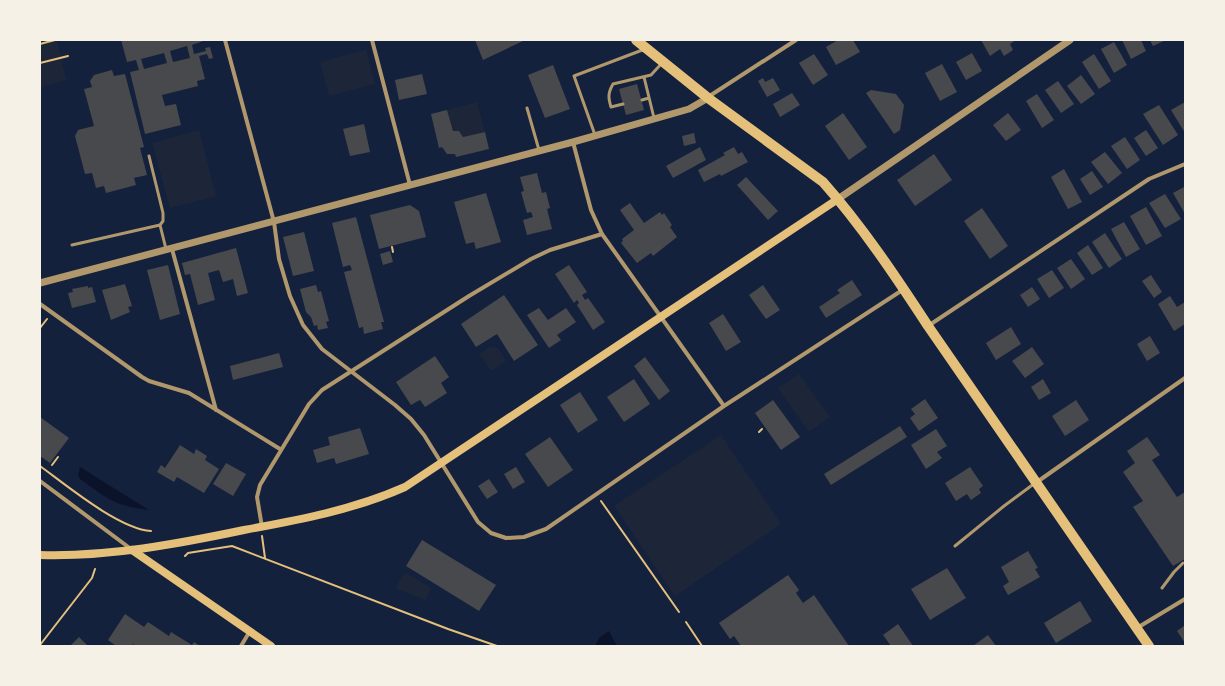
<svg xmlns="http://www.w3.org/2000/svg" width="1225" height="686" font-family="Arial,sans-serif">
	<rect width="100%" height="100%" fill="#14213d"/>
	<!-- green -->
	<path fill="#1d2539" d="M40,40h17l9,40 -26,7z
		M366,50l9,34 -46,12 -9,-34z
		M477,102l8,30 -22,5 -4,-6h-6l-6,-21z
		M199,130l17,66 -46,12 -18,-65z
		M489,347l9,1 8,13 -15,10 -12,-17z
		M799,374l31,43 -21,15 -31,-44z
		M721,435l60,89 -106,72 -61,-90z
		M405,573l27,15 -7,12 -30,-12z"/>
	<!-- water -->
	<path fill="#0b132b" d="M80,467l69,43c-35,-4 -41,-11 -69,-31l-2,-4z
		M609,631l8,15h-22l4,-8z"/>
	<!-- building -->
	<path fill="#48494c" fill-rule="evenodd" d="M121,40h85l-14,5 2,9 12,-3 -1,-3 5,-1 3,11 -4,1 -2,-5 -8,2 6,23 -8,2 1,5 -36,9 3,11 11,-2 5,21 -36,9 -15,-62 9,-2 -3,-10 -9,2zM187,46l3,12 -17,4 -3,-11zM164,53l3,10 -23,6 -3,-10z
		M475,40h50l-42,20z
		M838,40h15l7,12 -24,13 -10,-18z
		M981,40h35l-6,4 3,6 -9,6 -4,-7 -10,7z
		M1122,40h19l5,11 -15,8z
		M1150,40h16l-13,6z
		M1114,42l13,23 -13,8 -13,-24z
		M972,53l10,18 -16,9 -10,-18z
		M814,54l14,21 -15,10 -14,-22z
		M1094,54l17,27 -12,8 -17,-27z
		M942,64l15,28 -17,9 -15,-28z
		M553,65l17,44 -25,9 -17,-43z
		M112,70l2,6 11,-2 19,73 -4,1 7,27 -13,3 2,7 -30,8 -2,-7 -8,2 -4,-15 -7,1 -10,-38 3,-6 16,-4 -10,-37 8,-2 -2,-6 4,-6z
		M422,74l5,20 -28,6 -4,-20z
		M1081,75l14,19 -14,10 -14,-18z
		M763,78l2,4 8,-4 7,12 -13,7 -9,-16z
		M1058,81l16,23 -13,9 -16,-23z
		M637,84l7,26 -18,5 -7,-26z
		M871,90l25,4 8,11 -4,25 -6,4 -28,-41z
		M792,93l8,12 -20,12 -7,-13z
		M1037,94l17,26 -12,8 -16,-27z
		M1185,102v31l-14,-23z
		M1159,105l19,30 -15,10 -20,-31z
		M447,110l6,21h6l4,6 22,-5 4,17 -33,8 -1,-3h-8l-5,-7 -3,1 -8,-34z
		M843,113l24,34 -18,13 -24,-34z
		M1008,113l13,17 -15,11 -13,-16z
		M364,124l6,28 -20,4 -7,-27z
		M1146,130l12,18 -12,8 -12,-18z
		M694,133l2,10 -12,3 -2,-10z
		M1125,137l15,23 -13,9 -16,-23z
		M700,147l6,13 -33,18 -7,-12z
		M734,147l4,7 4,-2 6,10 -27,14 -1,-2 -16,8 -6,-12 27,-15 -2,-2z
		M1105,152l17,21 -14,11 -17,-22z
		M934,154l18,26 -37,26 -18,-26z
		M1064,169l18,33 -14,7 -17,-32z
		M1092,171l11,16 -13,8 -10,-16z
		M537,173l5,20 4,-1 4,16 -3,1 5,20 -25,6 -4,-15 10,-3 -2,-5 -4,1 -6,-21 3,-1 -4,-14z
		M746,177l32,34 -10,9 -31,-35z
		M1184,187l1,1v26l-12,-21z
		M486,193l15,49 -25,7 -2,-7 -8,2 -12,-42z
		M1165,194l16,25 -16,9 -16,-25z
		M630,203l14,20 16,-11 2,3 2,-2 8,12 -2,2 7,10 -24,19 -2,-3 -14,10 -16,-20 2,-2 -1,-2 12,-9 -14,-20z
		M410,205l9,6 7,26 -47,12 -9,-34z
		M1146,207l16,29 -16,9 -16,-29z
		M982,208l26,38 -18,13 -26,-38z
		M356,217l28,105h-3l2,7 -19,5 -1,-7 -4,1 -15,-56 8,-2 -2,-5 -7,2 -11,-44z
		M1124,222l16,27 -14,8 -15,-28z
		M304,232l10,39 -21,5 -10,-39z
		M1105,233l17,26 -13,9 -17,-26z
		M1088,245l15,23 -11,7 -15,-22z
		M236,248l12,45 -11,3 -4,-17 -10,3 -4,-12 -11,3 7,27 -17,5 -8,-31 -5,1 -3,-12z
		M390,251l3,11 -10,3 -3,-11z
		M1071,259l14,20 -14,10 -14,-21z
		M168,265l12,49 -20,6 -13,-50z
		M569,265l18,27 -5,3 3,5 3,-2 17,24 -12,8 -16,-25 2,-2 -2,-3 -3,3 -19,-29z
		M1052,270l12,18 -15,10 -12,-19z
		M1151,275l11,17 -8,6 -12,-17z
		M852,280l10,15 -36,23 -7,-11 21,-14 -3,-3z
		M125,284l7,22 -4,1 2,5 -19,8 -9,-30z
		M316,285l2,7 3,-1 8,30 -3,1 2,6 -10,2 -1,-5 -3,1 -3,-9 -5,-5 -6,-23z
		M763,285l17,25 -14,9 -17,-24z
		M88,286v2l4,-1 4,15 -24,6 -4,-15 5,-1 -1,-3z
		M1032,287l8,12 -12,8 -8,-12z
		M504,295l34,50 -24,16 -17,-27 -21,13 -15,-23z
		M1170,296l7,11 8,-5v22l-11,7 -16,-27z
		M539,308l9,12 18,-12 10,14 -19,13 4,5 -12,8 -22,-33z
		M723,314l18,28 -15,9 -17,-28z
		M1011,327l10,17 -25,16 -10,-17z
		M1150,336l10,17 -13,8 -10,-17z
		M1032,347l12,17 -19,14 -13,-17z
		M279,353l4,14 -50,13 -3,-14z
		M435,356l14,21 -8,6 6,10 -22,14 -5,-7 -9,5 -15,-23z
		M645,357l25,34 -11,9 -25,-34z
		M634,379l16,25 -26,18 -17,-25z
		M1043,379l8,14 -12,7 -8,-13z
		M580,392l18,28 -20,13 -18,-28z
		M925,399l13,19 -19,13 -9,-13 5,-4 -4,-5z
		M773,400l27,37 -19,13 -26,-37z
		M1076,400l13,20 -24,16 -13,-20z
		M40,417l29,21 -19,25 -10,-7z
		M900,426l7,11 -76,48 -7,-11z
		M360,428l9,26 -33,10 -2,-6 -17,5 -4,-13 17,-5 -2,-8z
		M936,429l11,17 -10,6 5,6 -16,11 -15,-24z
		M550,437l23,33 -25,17 -23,-33z
		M1147,437l13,18 -8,5 25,37 8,-5v67l-12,7 -40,-59 10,-6 -20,-29 12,-9 -8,-12z
		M180,445l14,9 2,-5 11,7 -2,4 14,9 -15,24 -27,-16 -3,5 -17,-10 4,-7 4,3z
		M226,463l20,11 -13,22 -20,-12z
		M516,467l9,15 -12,7 -9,-15z
		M970,467l13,19 -4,3 2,4 -10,7 -4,-6 -11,7 -11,-18z
		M489,479l9,13 -11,7 -9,-13z
		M422,540l74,45 -17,26 -73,-45z
		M1028,551l10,17 -3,1 5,8 -32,18 -5,-9 6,-4 -8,-15z
		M947,568l19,30 -36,22 -19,-31z
		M788,575l11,15 -3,3 7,10 11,-8 35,51h-108l-7,-10 -4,3 -11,-16z
		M1080,601l12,20 -36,22 -12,-20z
		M125,614l19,13 4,-5 21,14 2,-4 21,13 2,-3 6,4h-64l-3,-2 -1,2h-16l-8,-6z
		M898,624l15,22h-22l-8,-11z
		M1185,625v18l-8,-12z
		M988,635l8,11h-23z
		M79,637l9,9h-18z"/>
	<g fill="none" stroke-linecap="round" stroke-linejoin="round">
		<!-- path -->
		<path stroke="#e5c07b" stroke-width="2" d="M40,44l15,-4
			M40,63l28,-7
			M392,247l1,5
			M40,328l7,-9
			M759,432l3,-3
			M52,465l6,-8
			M40,466c26,19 79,63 111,65
			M601,501l78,111
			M262,536l3,22
			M185,556l3,-3 44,-7 216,83 49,17
			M686,622l16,24
			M40,645l52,-67 3,-9"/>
		<!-- service -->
		<path stroke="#b1986c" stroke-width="3" d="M644,77l10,41
			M642,100l7,-2
			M623,104l-12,3c-3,-10 -3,-14 2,-23l38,-9 11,-12
			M527,108l12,42
			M595,135l-21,-59 71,-27
			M149,156l14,57v8l-3,4
			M72,245l88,-20 6,24
			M955,546l49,-40 31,-23
			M1162,588l12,-16 9,-9"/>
		<!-- minor -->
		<path stroke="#b1986c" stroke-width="4" d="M225,40l49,182 5,37 11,37 13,29 19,24 73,56 16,14 13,16 54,87 13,11 15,5 18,-1 22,-8 178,-123 180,-117
			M372,40l38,145
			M708,97l88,-57
			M573,142l18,68 11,24 122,172
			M172,249l44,161
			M40,304l102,73 7,4 40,12 91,56
			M928,326l221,-147 36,-15
			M40,481l91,68
			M1037,482l148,-104
			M262,527l-5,-30 3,-12 49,-81 13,-14 147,-94 62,-37 19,-9 52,-16
			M1137,628l48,-29
			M241,646l9,-15"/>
		<!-- tertiary -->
		<path stroke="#b1986c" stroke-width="7" d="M838,199l232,-159
			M40,283l533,-141 116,-33 19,-11"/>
		<!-- secondary -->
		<path stroke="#e5c07b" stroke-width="8" d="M132,550l139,96
			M40,555c69,2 137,-11 204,-25 55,-10 109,-20 161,-43l433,-288"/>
		<!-- trunk -->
		<path stroke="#e5c07b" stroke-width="10" d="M636,40l72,58 115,84c39,44 73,95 105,144l221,320"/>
	</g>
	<!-- border -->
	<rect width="1225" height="686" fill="none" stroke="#f6f1e7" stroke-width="82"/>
</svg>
